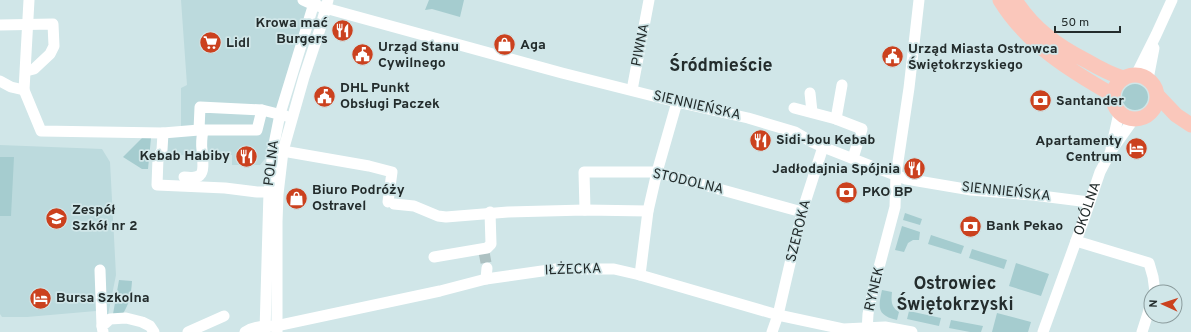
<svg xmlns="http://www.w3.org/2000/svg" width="1191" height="332" font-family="Overpass,sans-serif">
	<rect width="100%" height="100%" fill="#d0e6e8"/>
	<!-- built -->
	<path fill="#bcdadd" d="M181,0h122l11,5 -41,144 -13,16h-28v-10h-69v-22l18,-1v-44l6,-3z
		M0,145l102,4 8,13 6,113 -8,40 -12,-4 -69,6h-25l-2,-3z"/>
	<!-- green -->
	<path fill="#a5cccf" d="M429,0h35l-4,17 -28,-8 -7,1z
		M1122 97a13 13 0 1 1 26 0a13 13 0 1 1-26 0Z
		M143,137l8,1 -3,31h-6l-19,-12z
		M0,157h14l-3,59h-11z
		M905,213l17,6 -2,6 -17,-5z
		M902,226l18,6 -1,8h-6l-5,3 -4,9 -9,-2z
		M931,235l33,11 -3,8 -33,-10z
		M972,249l35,11 -3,9 -35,-11z
		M1016,263l33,11 -8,22 -32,-10z
		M119,280l13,1c-1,14 -2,22 -10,34l-9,-1z
		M882,290l10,2c-1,9 -1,15 7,20l-2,8c-20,-5 -19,-12 -15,-30z
		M909,311l32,7 -2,8 -32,-7z
		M997,313l34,9 -3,10h-36z
		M951,320l32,6 -2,6h-11l-21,-4z"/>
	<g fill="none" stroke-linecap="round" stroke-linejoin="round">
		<!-- minor-tunnel -->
		<path stroke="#adc1c2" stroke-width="11" stroke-dasharray="11 5.5" stroke-linecap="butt" d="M484,252l3,16"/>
		<!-- minor -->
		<g stroke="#fff" stroke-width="11">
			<path d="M29,0l-5,90 17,41 122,2 36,-3h58l5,-20"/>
			<path d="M303,0l11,5 248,68 115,29 71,16 47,14 17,10 11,5 56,22 27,10 65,11 62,5 56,7"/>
			<path d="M0,25l53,-1 1,22 -4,8 -16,15 -8,2"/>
			<path d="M1136,75l20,-40 16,-35"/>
			<path d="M1148,79l6,-31"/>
			<path d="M0,81l11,6 13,3"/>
			<path d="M632,90l17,-90"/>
			<path d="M810,93l2,19"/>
			<path d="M794,108l42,11 26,10 -9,29"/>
			<path d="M836,119l6,-34"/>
			<path d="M199,130l1,-23 62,3 24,6"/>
			<path d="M163,133l-1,17 -4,8 -1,27 68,3 32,4h12"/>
			<path d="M1111,149l8,-36"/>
			<path d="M277,150l92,16 23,6 -4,30"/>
			<path d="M184,177c5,0 12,2 16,-2 5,-4 2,-20 2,-25 -1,-7 0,-14 1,-20"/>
			<path d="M394,204l20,2 24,10 8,1 62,-5 77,-2 63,1"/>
			<path d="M585,210l-1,-38h73l145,40"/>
			<path d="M1076,241l73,22 4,14 2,15"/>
			<path d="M434,257l53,-9 4,-4 -1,-32"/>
			<path d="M100,270l2,56"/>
			<path d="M640,275l8,-64 9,-39 20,-70"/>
			<path d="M486,279l1,-11"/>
			<path d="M265,331l4,-139 4,-43 7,-35 35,-114"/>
			<path d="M103,332l-1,-6 8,-7 16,-1 16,4 8,4 4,6"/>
			<path d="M188,332l36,-16"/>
			<path d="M245,332c9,-6 21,-6 31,-6l164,-35 46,-12 70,-10h58l26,6 138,40 65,14 42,-2 27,5"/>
			<path d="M277,332v-110l1,-28 5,-43 21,-74 16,-48 8,-29"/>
			<path d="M772,332l6,-17 24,-103 21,-65"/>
			<path d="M867,332l1,-18 5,-24 22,-83 1,-32 13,-87 10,-88"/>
			<path id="s1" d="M1043,332l41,-113 16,-47 11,-21 22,-31"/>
			<path d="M1142,332l9,-28"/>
		</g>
		<!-- major -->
		<path stroke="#fac7bb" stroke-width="15" d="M1000,0c27,44 69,70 113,95
			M1015,0c18,28 42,46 72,61 12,7 23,13 36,17
			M1113 97a22 22 0 1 1 44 0a22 22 0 1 1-44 0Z
			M1157,95l19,20 15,10"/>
	</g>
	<!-- icons -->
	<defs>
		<symbol id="restaurant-disc" viewBox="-11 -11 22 22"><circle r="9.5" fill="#cb411e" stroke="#d0e6e8"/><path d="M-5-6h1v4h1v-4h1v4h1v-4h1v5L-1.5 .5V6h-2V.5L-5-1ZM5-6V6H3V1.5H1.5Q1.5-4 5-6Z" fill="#fff"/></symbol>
		<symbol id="supermarket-disc" viewBox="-11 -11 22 22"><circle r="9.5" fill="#cb411e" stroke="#d0e6e8"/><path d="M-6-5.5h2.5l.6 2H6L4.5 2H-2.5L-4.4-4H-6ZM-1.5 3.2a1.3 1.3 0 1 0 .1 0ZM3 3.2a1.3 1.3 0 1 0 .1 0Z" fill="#fff"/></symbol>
		<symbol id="shop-disc" viewBox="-11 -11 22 22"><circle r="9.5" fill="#cb411e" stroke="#d0e6e8"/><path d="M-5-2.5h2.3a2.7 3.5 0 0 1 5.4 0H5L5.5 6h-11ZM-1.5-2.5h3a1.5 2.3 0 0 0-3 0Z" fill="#fff"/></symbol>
		<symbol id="civic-disc" viewBox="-11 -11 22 22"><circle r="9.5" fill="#cb411e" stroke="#d0e6e8"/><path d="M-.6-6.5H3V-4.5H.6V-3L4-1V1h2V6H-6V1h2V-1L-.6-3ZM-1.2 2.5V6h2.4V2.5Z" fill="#fff"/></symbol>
		<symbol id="bank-disc" viewBox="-11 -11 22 22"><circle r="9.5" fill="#cb411e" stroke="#d0e6e8"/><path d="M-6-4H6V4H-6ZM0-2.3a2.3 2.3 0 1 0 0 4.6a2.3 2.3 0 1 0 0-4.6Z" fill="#fff"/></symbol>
		<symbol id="hotel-disc" viewBox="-11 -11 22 22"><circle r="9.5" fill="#cb411e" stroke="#d0e6e8"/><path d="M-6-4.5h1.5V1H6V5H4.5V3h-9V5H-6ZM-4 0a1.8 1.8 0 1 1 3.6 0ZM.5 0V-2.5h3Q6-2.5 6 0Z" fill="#fff"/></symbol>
		<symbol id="school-disc" viewBox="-11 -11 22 22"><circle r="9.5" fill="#cb411e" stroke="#d0e6e8"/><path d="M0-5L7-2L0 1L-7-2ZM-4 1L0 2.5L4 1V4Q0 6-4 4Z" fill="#fff"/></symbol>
	</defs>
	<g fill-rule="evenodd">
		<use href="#restaurant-disc" x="330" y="18" width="25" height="25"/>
		<use href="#supermarket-disc" x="198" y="30" width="25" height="25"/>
		<use href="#shop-disc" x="492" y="32" width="25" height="25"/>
		<use href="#civic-disc" x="350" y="42" width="25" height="25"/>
		<use href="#civic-disc" x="880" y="44" width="25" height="25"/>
		<use href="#civic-disc" x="312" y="84" width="25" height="25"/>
		<use href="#bank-disc" x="1028" y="88" width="25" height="25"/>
		<use href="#restaurant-disc" x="748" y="128" width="25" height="25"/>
		<use href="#hotel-disc" x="1124" y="136" width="25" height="25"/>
		<use href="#restaurant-disc" x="234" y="144" width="25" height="25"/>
		<use href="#restaurant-disc" x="902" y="156" width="25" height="25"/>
		<use href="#bank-disc" x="834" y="180" width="25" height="25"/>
		<use href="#shop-disc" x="284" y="186" width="25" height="25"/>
		<use href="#school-disc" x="44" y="206" width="25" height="25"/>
		<use href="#bank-disc" x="958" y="214" width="25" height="25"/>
		<use href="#hotel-disc" x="28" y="286" width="25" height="25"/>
	</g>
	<g text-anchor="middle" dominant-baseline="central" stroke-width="3.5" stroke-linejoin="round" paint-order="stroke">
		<!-- poi labels -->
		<g font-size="14" font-weight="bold" fill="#232c2c" stroke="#d0e6e8" text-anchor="start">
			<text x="328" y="23" text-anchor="end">Krowa mać<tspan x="328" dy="16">Burgers</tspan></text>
			<text x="226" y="43">Lidl</text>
			<text x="520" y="45">Aga</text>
			<text x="378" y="47">Urząd Stanu<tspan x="378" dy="16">Cywilnego</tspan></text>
			<text x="908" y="49">Urząd Miasta Ostrowca<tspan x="908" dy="16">Świętokrzyskiego</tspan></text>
			<text x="340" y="88">DHL Punkt<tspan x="340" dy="16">Obsługi Paczek</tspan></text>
			<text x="1056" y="101">Santander</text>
			<text x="776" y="140">Sidi-bou Kebab</text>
			<text x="1122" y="141" text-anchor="end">Apartamenty<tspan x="1122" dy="16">Centrum</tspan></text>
			<text x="230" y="156" text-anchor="end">Kebab Habiby</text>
			<text x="900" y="169" text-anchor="end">Jadłodajnia Spójnia</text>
			<text x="312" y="190">Biuro Podróży<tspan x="312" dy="16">Ostravel</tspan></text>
			<text x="862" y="192">PKO BP</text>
			<text x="72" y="210">Zespół<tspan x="72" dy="16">Szkół nr 2</tspan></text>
			<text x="986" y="226">Bank Pekao</text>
			<text x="56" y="298">Bursa Szkolna</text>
		</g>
		<!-- street labels -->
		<g font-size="14" fill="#232c2c" stroke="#d0e6e8">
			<text transform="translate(641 45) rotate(-79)">PIWNA</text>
			<text transform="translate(697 106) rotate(13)">SIENNIEŃSKA</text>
			<text transform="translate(272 163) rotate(-83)">POLNA</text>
			<text transform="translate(688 182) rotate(13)">STODOLNA</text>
			<text transform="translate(1006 192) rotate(6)">SIENNIEŃSKA</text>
			<text stroke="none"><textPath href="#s1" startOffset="131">OKÓLNA</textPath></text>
			<text transform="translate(799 231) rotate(-76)">SZEROKA</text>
			<text transform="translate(573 270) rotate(-2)">IŁŻECKA</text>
			<text transform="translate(875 289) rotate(-77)">RYNEK</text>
		</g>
		<!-- district labels -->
		<g font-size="18" font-weight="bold" fill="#232c2c" stroke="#d0e6e8">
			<text x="721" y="66">Śródmieście</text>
			<text x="955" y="284">Ostrowiec<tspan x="955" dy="21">Świętokrzyski</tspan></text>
		</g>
	</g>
	<!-- north arrow -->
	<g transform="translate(1163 304) rotate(273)"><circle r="19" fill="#d0e6e8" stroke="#8b9c9d"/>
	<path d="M0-3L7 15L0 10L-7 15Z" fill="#cb411e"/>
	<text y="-6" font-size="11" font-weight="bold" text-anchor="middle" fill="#232c2c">N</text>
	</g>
	<!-- scale -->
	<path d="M1055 26v6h65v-6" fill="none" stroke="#232c2c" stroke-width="2"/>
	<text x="1061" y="26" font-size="12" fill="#232c2c" stroke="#d0e6e8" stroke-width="3" paint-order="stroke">50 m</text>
</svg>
